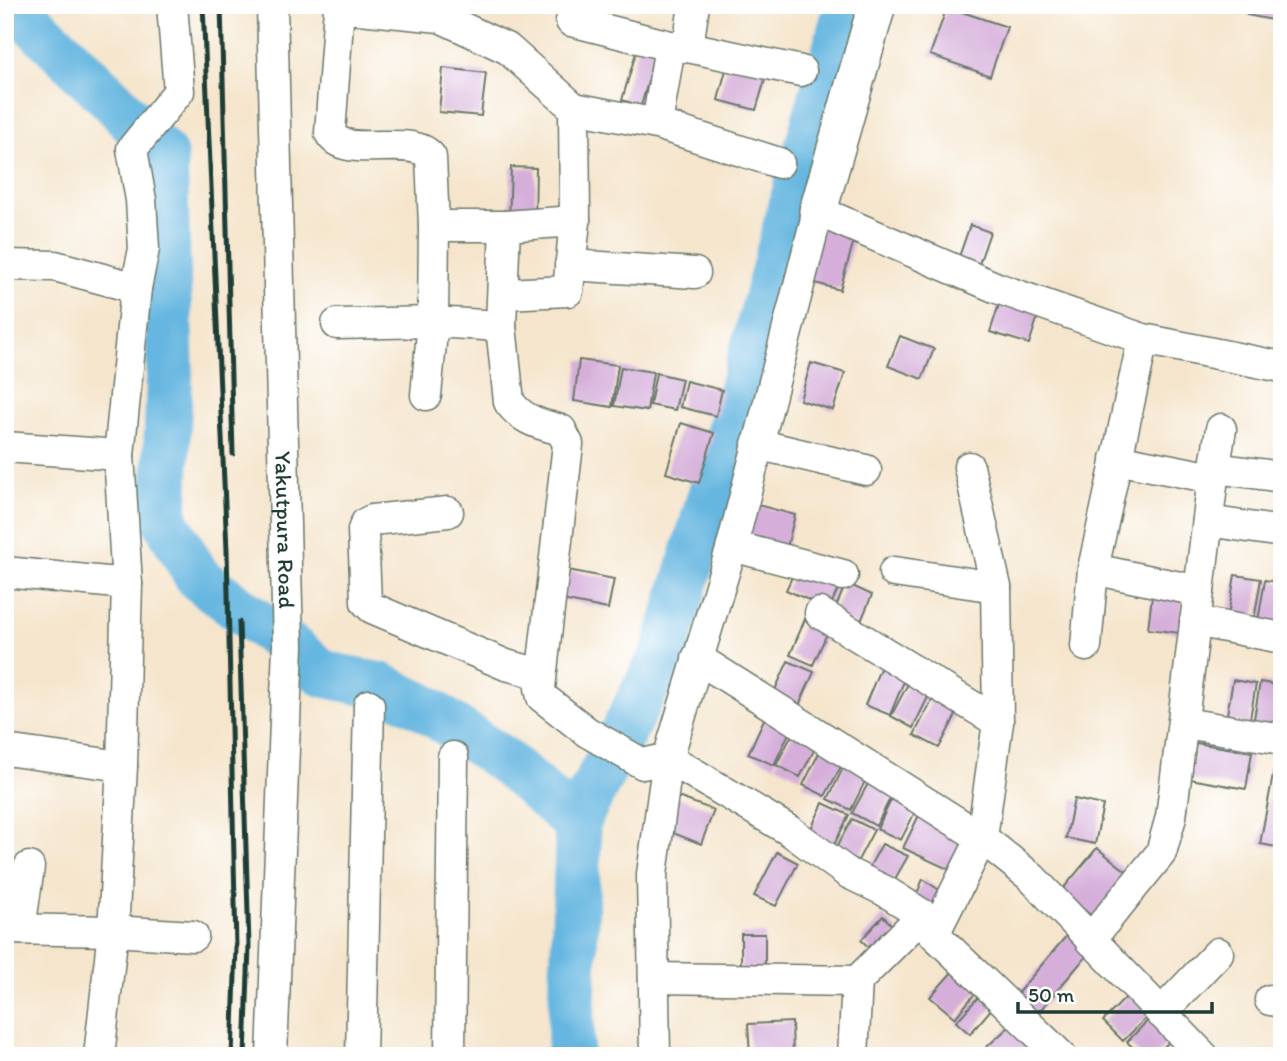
<svg xmlns="http://www.w3.org/2000/svg" width="1287" height="1061" font-family="Itim,sans-serif">
	<rect width="100%" height="100%" fill="#fff"/>
	<filter id="ink" filterUnits="userSpaceOnUse"><feTurbulence type="fractalNoise" baseFrequency=".0143" numOctaves="2"/><feDisplacementMap in="SourceGraphic" scale="14" xChannelSelector="R" yChannelSelector="G"/><feConvolveMatrix kernelMatrix="1 2 1 2 8 2 1 2 1" color-interpolation-filters="sRGB"/></filter>
	<filter id="wash" filterUnits="userSpaceOnUse"><feTurbulence type="fractalNoise" baseFrequency=".00686" numOctaves="4" result="noise"/><feDisplacementMap in="SourceGraphic" scale="28" xChannelSelector="R" yChannelSelector="G"/><feGaussianBlur stdDeviation="1.57" result="paint"/><feColorMatrix in="noise" values="0 0 0 0 0 0 0 0 0 0 0 0 0 0 0 0 0 1.4 0 .05"/><feComposite in="paint" operator="in"/></filter>
	<g filter="url(#wash)">
		<rect width="100%" height="100%" fill="#f5e5cc"/>
		<g fill="none" stroke-linecap="round" stroke-linejoin="round">
			<!-- river -->
			<path stroke="#65b6e0" stroke-width="47" d="M14,5l99,96 51,54 6,209 -6,154 34,60 90,67 36,29 57,12 43,21 79,53 73,63
				M570,1056l8,-212 -2,-21 89,-172 81,-275 56,-209 46,-162"/>
		</g>
		<g id="blocks">
			<!-- building -->
			<path fill="#d5afda" d="M1249,5h33v17l-35,-7z
				M947,7l60,20 -17,49 -60,-21z
				M638,46l19,5 -16,55 -19,-6z
				M728,62l39,11 -11,37 -38,-10z
				M443,68l43,5 -5,43 -42,-4z
				M511,167l25,1 -1,55h-26z
				M821,223l35,10 -16,57 -35,-10z
				M970,225l20,7 -12,35 -20,-7z
				M1001,298l39,12 -11,34 -39,-12z
				M900,336l34,13 -12,30 -34,-13z
				M579,360l39,5 -6,42 -38,-6z
				M811,363l34,10 -12,37 -33,-10z
				M621,367l32,5 -6,39 -33,-5z
				M656,373l26,6 -7,31 -25,-5z
				M686,381l36,9 -6,26 -36,-9z
				M681,423l33,10 -15,50 -33,-10z
				M754,504l41,11 -9,36 -42,-10z
				M796,568l43,19 -10,22 -43,-19z
				M568,570l46,9 -6,30 -46,-9z
				M1235,575l26,4 -7,41 -26,-4z
				M1265,580l17,3v43l-24,-5z
				M846,583l26,12 -13,31 -26,-12z
				M1152,596l31,4 -4,33 -31,-4z
				M805,619l24,10 -16,36 -23,-10z
				M788,661l26,11 -17,38 -26,-11z
				M882,664l25,10 -17,41 -25,-10z
				M1233,680l23,4 -7,40 -23,-4z
				M909,682l21,11 -17,35 -22,-12z
				M1260,682l22,4v16l-5,28 -24,-5z
				M933,698l25,13 -19,37 -25,-13z
				M766,715l26,12 -18,38 -26,-11z
				M794,731l24,12 -18,34 -24,-12z
				M1196,743l56,9 -6,37 -56,-10z
				M822,747l23,12 -20,37 -22,-11z
				M1277,754l5,1v93l-22,-4z
				M846,762l23,11 -18,37 -23,-11z
				M871,778l23,13 -18,35 -24,-13z
				M675,796l39,14 -13,34 -38,-15z
				M893,796l24,12 -16,32 -24,-11z
				M1074,799l29,6 -8,39 -29,-6z
				M823,803l26,12 -19,38 -22,-18z
				M921,811l51,23 -18,38 -51,-24z
				M852,819l22,11 -19,36 -23,-11z
				M882,844l26,12 -17,30 -25,-13z
				M1097,848l34,27 -37,43 -33,-27z
				M777,852l21,11 -22,43 -22,-10z
				M923,879l22,15 -10,21 -22,-12z
				M883,916l15,15 -22,23 -15,-14z
				M741,934h24v40h-24z
				M1068,934l21,19 -58,68 -21,-19z
				M953,971l24,20 -22,27 -25,-21z
				M1132,991l21,20 -30,30 -20,-20z
				M980,995l14,11 -24,28 -14,-12z
				M1153,1015l21,21 -18,20h-14l-15,-14z
				M792,1022l1,34h-43l-2,-32z
				M1011,1025l28,31h-57l-2,-3z"/>
		</g>
	</g>
	<g filter="url(#ink)">
		<use href="#blocks" fill-opacity="0" stroke="#6a7869" stroke-width="2"/>
		<g fill="none" stroke-linecap="round" stroke-linejoin="round">
			<defs>
				<g id="minor">
					<path id="s1" d="M272,5l16,640 -16,411"/>
					<path d="M571,21l99,25 18,1 113,24"/>
					<path d="M688,47l6,-42"/>
					<path d="M574,108l83,16 122,39"/>
					<path d="M657,124l13,-78"/>
					<path d="M434,226h71l70,-5"/>
					<path d="M505,226l-4,100 8,76c14,19 31,22 52,28l7,14 -28,244 2,9 45,35 56,32 25,-6 122,73 58,42 37,18 38,24 11,19 127,122"/>
					<path d="M5,265l50,1 81,22"/>
					<path d="M570,265l125,8"/>
					<path d="M337,324l96,-2 68,4"/>
					<path d="M426,395l7,-73 1,-96 -3,-69c-18,-25 -87,4 -101,-24l9,-126 101,10 68,32 66,59 1,113 -7,70 -64,3"/>
					<path d="M757,444l109,26"/>
					<path d="M5,447l114,8"/>
					<path d="M1116,459l97,19"/>
					<path d="M1215,468l67,9"/>
					<path d="M448,512l-76,8 -6,3 -3,7 3,72 6,6 134,57 35,9"/>
					<path d="M1208,521l74,11"/>
					<path d="M732,546l111,29"/>
					<path d="M1093,569l106,22"/>
					<path d="M5,572l122,12 -8,-129 17,-167 8,-39 -3,-49 -9,-51 47,-58 -7,-86"/>
					<path d="M894,572l102,15"/>
					<path d="M820,613l178,109"/>
					<path d="M1195,621l87,17"/>
					<path d="M1086,646l7,-77 50,-230"/>
					<path d="M697,658l285,180 49,39 172,179"/>
					<path d="M1184,723l98,16"/>
					<path d="M5,750l117,16 -9,165 -14,125"/>
					<path d="M122,766l5,-182"/>
					<path d="M5,929l108,2 80,5"/>
					<path d="M20,929l9,-62"/>
					<path d="M934,934l48,-96 16,-116 -2,-135 -27,-120"/>
					<path d="M1090,940l71,-87 10,-36 42,-339 8,-49"/>
					<path d="M654,978l203,3"/>
					<path d="M1270,1000l12,2"/>
					<path d="M1161,1013l57,-60"/>
					<path d="M361,1056l8,-351"/>
					<path d="M450,1056l3,-299"/>
					<path d="M655,1056l-3,-182 16,-116 64,-212 86,-335 179,77 146,51 139,28"/>
					<path d="M853,1056l4,-75 66,-66"/>
				</g>
				<path id="tertiary" d="M818,211l59,-206"/>
			</defs>
			<!-- minor casing -->
			<use href="#minor" stroke="#6a7869" stroke-width="33"/>
			<!-- tertiary casing -->
			<use href="#tertiary" stroke="#6a7869" stroke-width="40"/>
			<!-- minor -->
			<use href="#minor" stroke="#fff" stroke-width="30"/>
			<!-- tertiary -->
			<use href="#tertiary" stroke="#fff" stroke-width="37"/>
			<!-- rail -->
			<path stroke="#1f3d34" stroke-width="5" d="M203,5l24,545 9,398 -4,108
				M221,5l12,449
				M239,622l10,324 -4,110"/>
		</g>
	</g>
	<g text-anchor="middle" dominant-baseline="central" stroke-width="6" stroke-linejoin="round" paint-order="stroke">
		<!-- street labels -->
		<g font-size="23" fill="#1f3d34" stroke="#fff">
			<text stroke="none"><textPath href="#s1" startOffset="525">Yakutpura Road</textPath></text>
		</g>
	</g>
	<!-- margin -->
	<rect width="1287" height="1061" fill="none" stroke="#fff" stroke-width="28"/>
	<!-- scale -->
	<path d="M1018 1002v10h194v-10" fill="none" stroke="#1f3d34" stroke-width="3.5"/>
	<text x="1028" y="1002" font-size="21" fill="#1f3d34" stroke="#ffffff" stroke-width="5" paint-order="stroke">50 m</text>
</svg>
